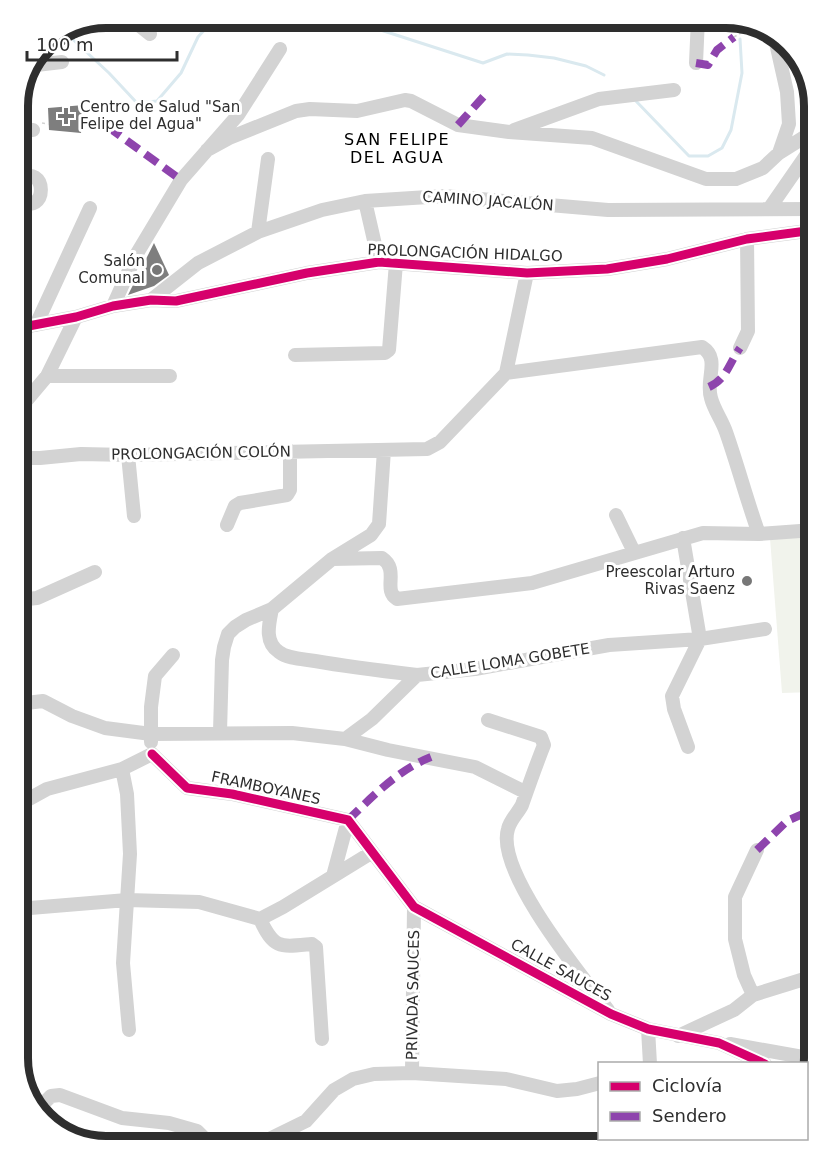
<svg xmlns="http://www.w3.org/2000/svg" width="832" height="1164" font-family="'DejaVu Sans',sans-serif">
	<rect width="100%" height="100%" fill="#fff"/>
	<!-- green -->
	<path fill="#f1f3ec" d="M814,534v158l-32,1 -12,-155z"/>
	<g fill="none" stroke-linecap="round" stroke-linejoin="round">
		<!-- stream -->
		<path stroke="#dae9ef" stroke-width="3" d="M278,18l44,9 40,-3 121,39 24,-9 21,1 26,3 32,8 18,9
			M740,28l1,-7
			M66,33l43,40 28,30 20,-2 24,-28 17,-36 17,-19
			M634,99l55,57h19l14,-8 9,-18 11,-57 -2,-34"/>
	</g>
	<!-- building -->
	<path fill="#7e7e7e" d="M84,105l-3,28 -32,-3 -1,-22z
		M154,243l15,32 -15,11 -26,9z"/>
	<g fill="none" stroke-linecap="round" stroke-linejoin="round">
		<!-- path -->
		<path stroke="#d3d3d3" stroke-width="1.5" stroke-dasharray="3 3" stroke-linecap="butt" d="M734,37l21,-12
			M42,123l7,1"/>
		<!-- minor -->
		<path stroke="#d3d3d3" stroke-width="14" d="M130,18l20,16
			M774,34l13,58 2,32 -10,29
			M696,63l2,-45
			M36,65l26,-3
			M18,129l15,1
			M514,130l85,-31 75,-9
			M207,150l22,-12 67,-27 14,-2 47,2 48,-11 6,1 47,24 51,7 83,6 114,41h30l27,-11 16,-15 35,-22
			M18,200c31,19 30,-40 0,-20
			M365,201l14,61
			M769,209l45,-65
			M258,232l10,-73
			M151,300l47,-37 60,-31 64,-22 43,-9 79,-5 164,14 206,-1
			M113,306l23,-51 45,-75 57,-65 42,-66
			M36,325l54,-117
			M18,328l58,-11 37,-11 38,-6 25,1 131,-28 72,-11 148,11 80,-4 60,-10 80,-20 67,-9
			M740,348l8,-17 -1,-92
			M295,355l90,-2 4,-3 7,-87
			M506,373l196,-26c19,12 3,32 9,51 3,12 11,22 15,34 12,34 21,69 33,102
			M47,376h123
			M128,455l6,61
			M18,458h22l41,-4 47,1 299,-6 13,-7 66,-69 21,-100
			M21,458v-36l5,-21 21,-25 29,-59
			M616,515l18,37
			M227,525l8,-19 5,-3 47,-8 3,-5v-39
			M683,538l17,101
			M332,559l50,-1c18,12 0,32 15,41l135,-16 171,-50 56,1 55,-4
			M18,561l1,-2
			M18,600l19,-2 58,-26
			M272,609c-3,15 -8,33 7,43 9,7 25,7 36,9 34,6 68,10 102,14
			M18,704l25,-3 29,15 33,12 46,6 141,-1 53,6 43,11 87,17 50,25
			M488,720l53,17 3,8c-8,20 -15,40 -22,60 -4,8 -12,15 -14,24 -13,42 73,146 100,181
			M220,732l2,-72 2,-13 4,-13 7,-7 11,-7 26,-11 60,-50 39,-24 8,-11 5,-74
			M345,739l27,-20 45,-44 58,-6 134,-24 91,-6 65,-10
			M151,742v-35l4,-31 18,-21
			M688,747l-14,-38 -2,-13 28,-57
			M152,754l35,34 45,6 116,26 66,87 197,107 37,15 71,14 46,21
			M122,769l5,25 3,60 -7,109 6,67
			M18,805l29,-16 75,-20 30,-15
			M333,876l15,-56
			M18,906l12,2 97,-8 72,2 61,17 23,-12 88,-54
			M414,907l-2,166 94,6 51,12 20,-2 23,-6
			M260,919c14,31 21,28 52,25l4,3 6,92
			M753,995l-9,-20 -9,-36v-42l22,-47
			M648,1029l2,35
			M18,1035v3
			M678,1036l56,-26 19,-15 61,-19
			M730,1044l84,15
			M37,1110l14,-14 9,-1 62,23 47,5 28,8 15,15
			M255,1146l51,-25 28,-31 19,-11 21,-5 38,-1
			M721,1146l17,-8"/>
		<!-- quiet -->
		<path stroke="#8e44ad" stroke-width="8" stroke-dasharray="15 8" stroke-linecap="butt" d="M696,63l12,2 9,-15 17,-13
			M458,125l26,-29
			M108,127l73,53
			M709,387c18,-8 20,-24 31,-39
			M348,820c25,-24 50,-50 83,-63
			M757,850l30,-29 27,-12"/>
		<defs>
			<path id="cycleway" d="M18,328l58,-11 37,-11 38,-6 25,1 131,-28 72,-11 148,11 80,-4 60,-10 80,-20 67,-9
				M152,754l35,34 45,6 116,26 66,87 197,107 37,15 71,14 46,21"/>
		</defs>
		<!-- cycleway casing -->
		<use href="#cycleway" stroke="#fff" stroke-width="13"/>
		<!-- cycleway -->
		<use href="#cycleway" stroke="#d6006c" stroke-width="9"/>
	</g>
	<!-- markers -->
	<g fill="#777" stroke="#fff" stroke-width="2">
		<path d="M63 107h6v6h6v6h-6v6h-6v-6h-6v-6h6z"/>
		<circle cx="157" cy="270" r="6"/>
		<circle cx="747" cy="581" r="6"/>
	</g>
	<g text-anchor="middle" dominant-baseline="central" stroke-width="6" stroke-linejoin="round" paint-order="stroke">
		<!-- poi labels -->
		<g font-size="15" fill="#2e2e2e" stroke="#fff" text-anchor="end">
			<text x="80" y="107" text-anchor="start">Centro de Salud "San<tspan x="80" dy="17">Felipe del Agua"</tspan></text>
			<text x="145" y="261">Salón<tspan x="145" dy="17">Comunal</tspan></text>
			<text x="735" y="572">Preescolar Arturo<tspan x="735" dy="17">Rivas Saenz</tspan></text>
		</g>
		<!-- street labels -->
		<g font-size="15" fill="#2e2e2e" stroke="#fff">
			<text transform="translate(488 201) rotate(4)">CAMINO JACALÓN</text>
			<text transform="translate(465 253) rotate(2)">PROLONGACIÓN HIDALGO</text>
			<text transform="translate(201 453) rotate(-1)">PROLONGACIÓN COLÓN</text>
			<text transform="translate(510 661) rotate(-9)">CALLE LOMA GOBETE</text>
			<text transform="translate(266 788) rotate(12)">FRAMBOYANES</text>
			<text transform="translate(561 970) rotate(29)">CALLE SAUCES</text>
			<text transform="translate(413 995) rotate(-89)">PRIVADA SAUCES</text>
		</g>
		<!-- neighbourhood labels -->
		<g font-size="16" letter-spacing="1.5" fill="#000" stroke="#fff">
			<text x="397" y="139">SAN FELIPE<tspan x="397" dy="18">DEL AGUA</tspan></text>
		</g>
	</g>
	<!-- crop -->
	<path d="M0 0H832V1164H0ZM106 28H726A78 78 0 0 1 804 106V1058A78 78 0 0 1 726 1136H106A78 78 0 0 1 28 1058V106A78 78 0 0 1 106 28Z" fill="#fff" fill-rule="evenodd"/>
	<path fill="none" stroke="#2e2e2e" stroke-width="8" d="M106 28H726A78 78 0 0 1 804 106V1058A78 78 0 0 1 726 1136H106A78 78 0 0 1 28 1058V106A78 78 0 0 1 106 28Z"/>
	<!-- legend -->
	<rect x="598" y="1062" width="210" height="78" fill="#ffffff" stroke="#ababab" stroke-width="1.5"/>
	<rect x="610" y="1082" width="30" height="9" fill="#d6006c" stroke="#ababab" stroke-width="1.5"/>
	<text x="652" y="1092" font-size="18" fill="#2e2e2e">Ciclovía</text>
	<rect x="610" y="1112" width="30" height="9" fill="#8e44ad" stroke="#ababab" stroke-width="1.5"/>
	<text x="652" y="1122" font-size="18" fill="#2e2e2e">Sendero</text>
	<!-- scale -->
	<path d="M27 51v9h150v-9" fill="none" stroke="#2e2e2e" stroke-width="3"/>
	<text x="36" y="51" font-size="18" fill="#2e2e2e" stroke="#ffffff" stroke-width="4.5" paint-order="stroke">100 m</text>
</svg>
